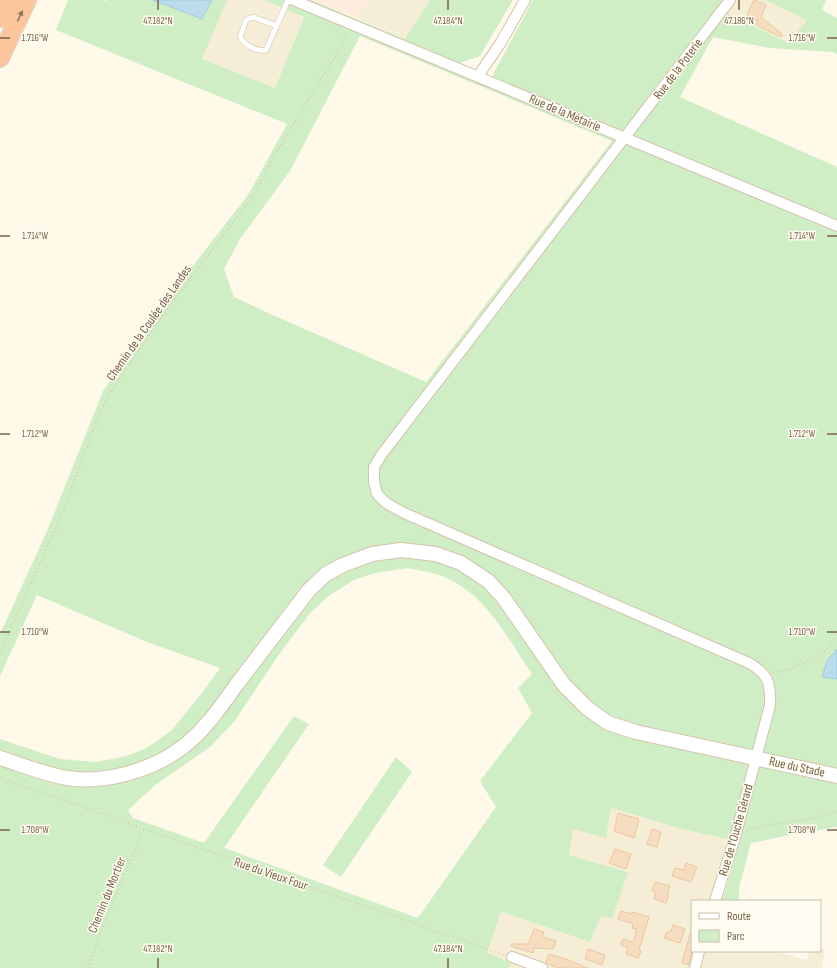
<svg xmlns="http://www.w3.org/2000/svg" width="837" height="968" font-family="'Sofia Sans Condensed',sans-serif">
	<rect width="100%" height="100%" fill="#fef9e9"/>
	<!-- residential -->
	<path fill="#f6edd7" d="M227,0h37l40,16 -29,72 -73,-29z
		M368,0h62l-25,39 -48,-21z
		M724,0h41l42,20 -19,23 -70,-36z
		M611,808l71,21 58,13 -18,59h-30v50h83l32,9 2,-9h11v-3l5,2 -3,18h-313l2,-6 -24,-9 14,-41 89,30 11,-26 27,-44 -59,-17 4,-26z"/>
	<!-- commercial -->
	<path fill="#ffecdd" d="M311,0h57l-11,18z"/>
	<!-- green -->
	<path fill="#cfeec6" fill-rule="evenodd" d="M68,0h35l3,1 1,-1h46l49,19 10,-19h15l-25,59 73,29 29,-71 -40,-17h47l94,39 25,-39h83l-33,56 -20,7 31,15 42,-78h191l-6,8 70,35 19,-23 -42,-20h61l-4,10 15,8v36l-4,-2 -64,-4 -56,-11 -33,60 157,70v660l-36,6 -50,10 -12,45v13h-17l18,-59 -58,-13 -71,-21 -5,30 -33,-9 -4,26 59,17 -16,47 -11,-3 -11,26 -89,-30 -14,41 24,9 -2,6h-509v-229l60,20 36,3 27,-5 22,-8 26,-18 31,-38 18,-25 -73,-26 -110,-47 -37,81v-42l47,-103 56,-140 89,-124 56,-72 39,-71 -231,-94zM360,36l252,105 -186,241 -158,-69 -34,-16 -10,-28 16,-30 50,-68zM408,568c12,3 25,4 36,9 42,17 64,62 88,97l-14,14 14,25 -52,68 16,26 -78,111 -194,-70 85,-124 -15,-8 -90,127 -71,-25 -5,-8 27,-25 55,-38 24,-25 46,-69 31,-41 19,-17 24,-15 21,-7z
		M396,757l16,15 -71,105 -18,-12z"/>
	<!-- water -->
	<path fill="#bbdcea" stroke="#a1cadd" d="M153,0h59l-10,19z
		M837,649v30l-15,-2 5,-16z"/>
	<!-- building -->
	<path fill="#f6ddbf" stroke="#eac79e" d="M754,0l12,5 -5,12 22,18 -2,2 -25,-12 2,-4 -11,-6z
		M618,813l21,6 -5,19 -20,-7z
		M652,829l9,3 -4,15 -10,-3z
		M615,849l16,5 -5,15 -17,-6z
		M686,863l11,4 -6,15 -19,-6 3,-8 9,2z
		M655,882l15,4 -3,9h2l-3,8 -12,-4 2,-7 -4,-1z
		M621,911l11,3v-2l17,5 -10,33 2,1 -3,7 -12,-4 2,-6 -7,-3 2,-6 10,3 4,-13 -5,-1 1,-4 -15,-5z
		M673,925l12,4 -5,14 -16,-5 2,-5 5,-2z
		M534,929l10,3 -2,5 14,4 -3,8 -19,-1 -1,5 -22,-7 1,-2h16z
		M690,934h2v17l-3,14 -7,-2z
		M588,949l17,6 -3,10 -17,-6z
		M549,954l17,5 22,9h-31l-11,-5z"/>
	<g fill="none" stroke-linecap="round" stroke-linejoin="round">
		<defs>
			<path id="lane" d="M277,26l-24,-9 -7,3 -6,17c5,8 16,15 26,13l22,-50"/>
			<path id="street" d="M293,0l544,226
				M478,76l22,-32 25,-44
				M715,901l21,-67 34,-129c1,-22 -2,-31 -21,-42l-345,-150 -18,-10 -9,-9 -3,-12v-15l8,-13 348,-454
				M512,957l30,11
				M695,968l4,-17"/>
			<path id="secondary" d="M0,758c22,7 44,16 67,20 38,6 87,-8 117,-32 22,-17 37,-40 53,-62 24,-31 48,-63 72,-94l17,-16 17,-9 29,-11 29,-4 35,4 25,9 27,18 15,16 61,88 23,23 21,15 28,9 201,44"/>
			<path id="highway" d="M0,18l8,-18
				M0,58l27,-58"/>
		</defs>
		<!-- lane casing -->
		<use href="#lane" stroke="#d2c3ad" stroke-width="6"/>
		<!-- street casing -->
		<use href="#street" stroke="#d2c3ad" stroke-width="12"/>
		<!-- secondary casing -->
		<use href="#secondary" stroke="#d5c4ab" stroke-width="16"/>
		<!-- highway casing -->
		<use href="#highway" stroke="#ddd6d0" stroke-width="20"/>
		<!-- path -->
		<path stroke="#dcc1a1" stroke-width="1.5" stroke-dasharray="1 3" stroke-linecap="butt" d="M0,653l64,-144 37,-100 17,-28 45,-66 92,-122 22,-42 64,-104 6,-14
			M773,673l17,-4 31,-14 16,-19
			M0,778l504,177
			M747,831l10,-4 53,-8 27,-7
			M88,968l16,-44 40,-95"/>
		<!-- lane -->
		<use href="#lane" stroke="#fff" stroke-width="5"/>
		<!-- street -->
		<use href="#street" stroke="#fff" stroke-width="10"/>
		<!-- secondary -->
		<use href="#secondary" stroke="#fff" stroke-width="14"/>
		<!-- highway -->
		<use href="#highway" stroke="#fcc59c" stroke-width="18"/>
	</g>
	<!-- one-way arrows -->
	<defs><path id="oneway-solid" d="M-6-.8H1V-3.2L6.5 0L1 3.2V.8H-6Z"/></defs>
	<use fill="#95775a" href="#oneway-solid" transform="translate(20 16) rotate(-65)"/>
	<!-- ticks -->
	<path fill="none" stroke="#7b634a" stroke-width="1.5" d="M158,0v10M448,0v10M739,0v10M0,38h10M827,38h10M0,236h10M827,236h10M0,434h10M827,434h10M0,632h10M827,632h10M0,830h10M827,830h10M158,958v10M448,958v10"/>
	<g text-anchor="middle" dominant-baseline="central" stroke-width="3" stroke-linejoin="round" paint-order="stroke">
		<!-- street labels -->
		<g font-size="13" fill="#7b634a" stroke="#fffcf1">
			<text transform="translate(678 69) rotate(-53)">Rue de la Poterie</text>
			<text transform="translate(565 113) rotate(23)">Rue de la Métairie</text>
			<text transform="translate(149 323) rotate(-55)">Chemin de la Coulée des Landes</text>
			<text transform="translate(797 767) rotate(12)">Rue du Stade</text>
			<text transform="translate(736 830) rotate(-74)">Rue de l'Ouche Gérard</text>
			<text transform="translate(271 874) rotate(19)">Rue du Vieux Four</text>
			<text transform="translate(107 895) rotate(-68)">Chemin du Mortier</text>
		</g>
	</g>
	<g font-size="10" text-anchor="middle" fill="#7b634a" stroke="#fffcf1" stroke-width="3" stroke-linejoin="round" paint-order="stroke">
		<text x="158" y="24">47.182°N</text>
		<text x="448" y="24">47.184°N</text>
		<text x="739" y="24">47.186°N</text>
		<text x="802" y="41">1.716°W</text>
		<text x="35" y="41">1.716°W</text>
		<text x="802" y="239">1.714°W</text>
		<text x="35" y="239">1.714°W</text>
		<text x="802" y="437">1.712°W</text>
		<text x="35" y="437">1.712°W</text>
		<text x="802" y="635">1.710°W</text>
		<text x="35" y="635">1.710°W</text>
		<text x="802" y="833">1.708°W</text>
		<text x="35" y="833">1.708°W</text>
		<text x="158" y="952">47.182°N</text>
		<text x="448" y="952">47.184°N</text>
	</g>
	<!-- legend -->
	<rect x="691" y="900" width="130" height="52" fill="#fffcf1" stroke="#cabfae"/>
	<rect x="699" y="913" width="20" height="6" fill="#ffffff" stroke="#cabfae"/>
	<text x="727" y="920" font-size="12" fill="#7b634a">Route</text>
	<rect x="699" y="930" width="20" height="12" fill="#cfeec6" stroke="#cabfae"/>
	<text x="727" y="940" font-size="12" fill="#7b634a">Parc</text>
</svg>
